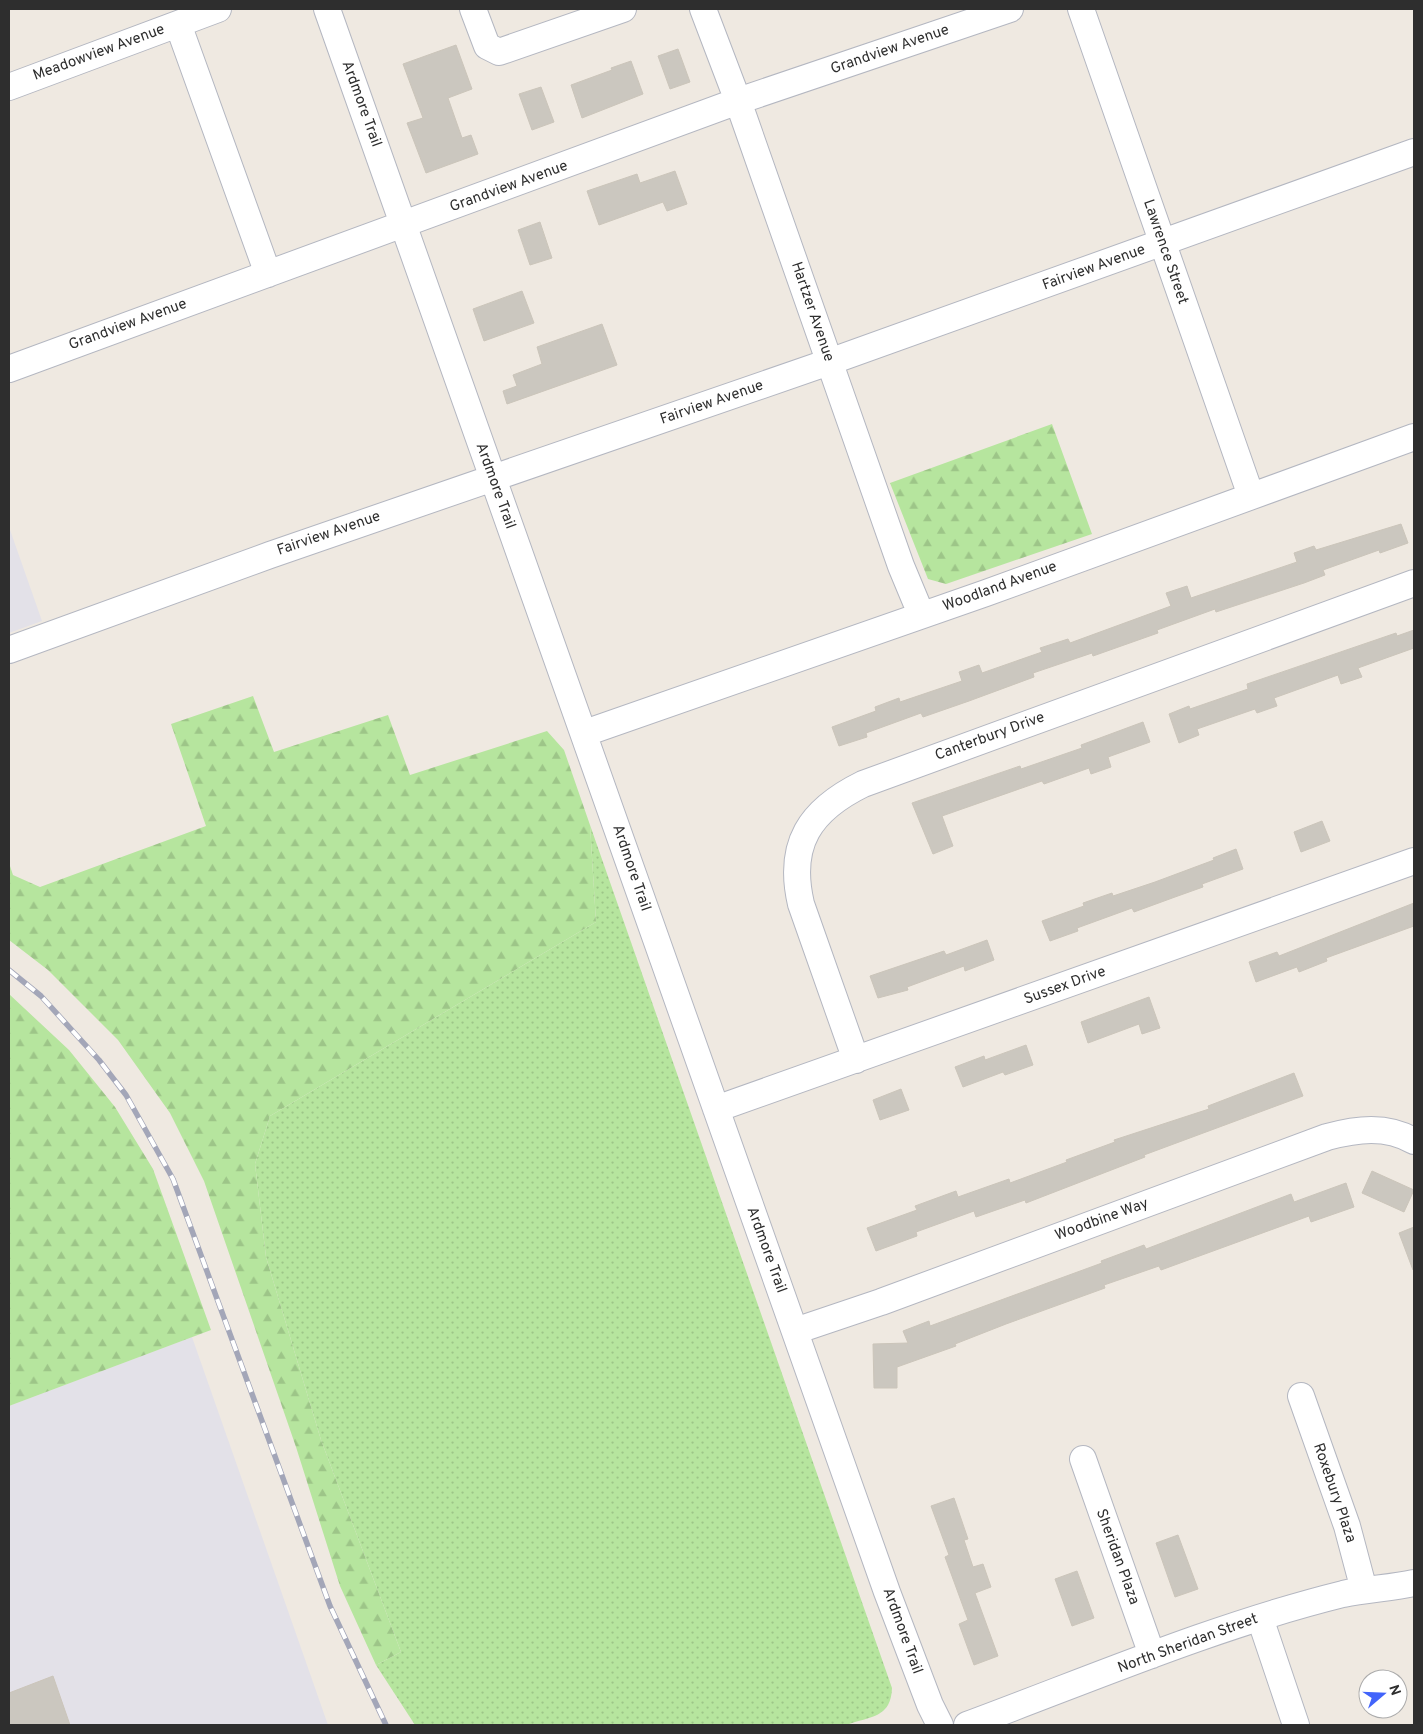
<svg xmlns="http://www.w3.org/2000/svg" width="1423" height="1734" font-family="Overpass,sans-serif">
	<defs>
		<pattern id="grass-dots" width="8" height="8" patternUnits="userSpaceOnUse" patternTransform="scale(1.25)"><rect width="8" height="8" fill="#b6e59e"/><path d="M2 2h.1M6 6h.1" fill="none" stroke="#9dc588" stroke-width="1.8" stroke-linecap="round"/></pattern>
		<pattern id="forest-firs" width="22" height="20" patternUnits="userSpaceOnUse" patternTransform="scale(1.25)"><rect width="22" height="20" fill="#b6e59e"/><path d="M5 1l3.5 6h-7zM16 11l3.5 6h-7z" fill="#9dc588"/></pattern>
	</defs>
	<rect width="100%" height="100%" fill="#efe9e1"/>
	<!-- industrial -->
	<path fill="#e3e1e8" d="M9,527l33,94 -33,12z
		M192,1337l136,388h-319v-319z"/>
	<!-- grass -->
	<path fill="url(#grass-dots)" d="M590,825l302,863c-1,30 -21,28 -46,37h-431l-39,-60 25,-13 -80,-212 -55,-183 -11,-93 15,-48 326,-194z"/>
	<!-- forest -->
	<path fill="url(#forest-firs)" d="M1052,424l40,110 -146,50 -18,-5 -38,-96z
		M253,696l21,56 114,-37 22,60 137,-44 17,19 26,75 6,97 -326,194 -15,48 11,93 55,183 80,212 -25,13 -36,-79 -44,-139 -92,-266 -34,-68 -52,-73 -70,-70 -39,-30v-77l4,12 27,12 166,-61 -35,-102z
		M9,994l60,56 46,57 38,62 58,161 -202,76z"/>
	<!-- building -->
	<path fill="#cbc7bf" stroke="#cbc5ba" d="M456,45l16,44 -24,9 14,40 9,-3 7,19 -52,19 -19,-50 16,-5 -20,-54z
		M678,49l12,33 -20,7 -12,-33z
		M631,61l12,33 -61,24 -11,-33 41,-15 -1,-2z
		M541,87l13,35 -22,8 -13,-36z
		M675,171l12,33 -20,7 -4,-9 -64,23 -12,-34 50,-17 3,9z
		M540,222l12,36 -22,7 -12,-35z
		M522,291l12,32 -50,18 -11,-32z
		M602,324l15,41 -110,39 -4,-13 14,-5 -4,-11 29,-11 -5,-17z
		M1401,524l7,19 -28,10 -1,-3 -56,20 2,5 -21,8 -88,29 -1,-3 -58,21 1,3 -65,23 -1,-3 -59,20 1,4 -65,24 -46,16 -2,-4 -55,20 1,4 -28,9 -7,-19 44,-16 -1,-4 24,-9 1,4 62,-21 -3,-9 20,-7 3,8 60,-21 -2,-4 28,-9 2,4 101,-37 -5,-13 21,-7 4,12 106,-36 -3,-9 20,-7 2,4z
		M1414,630v18l-56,20 4,9 -21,7 -3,-9 -64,23 3,8 -20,7 -2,-4 -58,20 2,6 -20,8 -10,-29 20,-8 1,3 58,-20 -1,-5 149,-51 1,3z
		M1143,722l7,20 -42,15 3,10 -20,7 -2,-6 -45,16 -2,-3 -100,35 11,30 -20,8 -21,-51 108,-37 1,3 61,-21 -1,-3z
		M1322,821l8,20 -29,11 -7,-20z
		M1236,849l7,20 -41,15 1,3 -28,10 -41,15 -2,-4 -55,20 1,3 -28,10 -8,-20 42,-15 -1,-3 29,-10 1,3 42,-14 59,-22 -1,-2z
		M1414,903v23l-88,32 1,3 -28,11 -2,-5 -41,15 -7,-20 28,-10 2,4z
		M987,940l7,20 -29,11 -1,-5 -57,21 1,3 -30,8 -8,-22 74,-25 2,4z
		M1149,997l11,31 -18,6 -3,-10 -51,19 -7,-21z
		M1026,1045l7,20 -28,10 -2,-3 -40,15 -8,-20 29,-11 1,4z
		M1294,1073l9,23 -159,59 1,2 -119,46 -1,-3 -49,17 -2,-6 -58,21 1,4 -41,15 -9,-23 50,-18 -2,-4 41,-15 2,6 51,-18 1,4 57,-21 -1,-2 49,-18 -1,-2 95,-31 -1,-3z
		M901,1089l8,21 -29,10 -7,-20z
		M1372,1171l42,19 -10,22 -42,-19z
		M1346,1183l8,24 -43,15 -2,-6 -148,54 -2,-4 -55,19 1,3 -99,36 -51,20 1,2 -59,21v21h-23l-1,-44 35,-1 -5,-12 26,-10 1,5 172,-63 -1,-2 43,-16 2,4 145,-55 3,8z
		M1414,1227v43h-1l-14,-37z
		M954,1498l14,41 -4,1 9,27 10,-3 8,23 -16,6 23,63 -24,9 -15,-41 9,-4 -23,-63 4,-2 -18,-49z
		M1178,1535l20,54 -23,8 -19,-54z
		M1077,1571l17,47 -22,8 -17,-47z
		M53,1676l17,49h-61v-32z"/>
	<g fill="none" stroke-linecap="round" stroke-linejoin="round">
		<defs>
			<path id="minor" d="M327,9l560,1583 43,113 10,20
				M473,9l14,37 12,6 124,-43
				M703,9l35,92 163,465 20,48
				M1081,9l170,487
				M178,24l90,250
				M9,87l209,-78
				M9,369l729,-268 272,-92
				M9,650l261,-95 559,-193 585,-210
				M585,733l401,-140 428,-156
				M856,1060l-55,-156c-14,-60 9,-94 62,-120l551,-201
				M716,1109l698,-248
				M795,1331l86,-29 446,-165c30,-8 59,-12 87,4
				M1301,1396l46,130 17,64
				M1083,1459l69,196
				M1260,1618l36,107
				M967,1725c124,-46 247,-99 376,-131 23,-5 48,-6 71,-11"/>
		</defs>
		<!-- minor casing -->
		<use href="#minor" stroke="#b4b7c1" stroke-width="28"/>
		<!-- minor -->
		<use href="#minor" stroke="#fff" stroke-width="26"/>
		<defs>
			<path id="rail" d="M9,970l32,26 58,64 27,35 47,84 157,427 56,119"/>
		</defs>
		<!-- rail casing -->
		<use href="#rail" stroke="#a3a6b8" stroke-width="5.5"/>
		<!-- rail -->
		<use href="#rail" stroke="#fff" stroke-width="4" stroke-dasharray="11" stroke-linecap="butt"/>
	</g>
	<g text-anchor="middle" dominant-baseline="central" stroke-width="4" stroke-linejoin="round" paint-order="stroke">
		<!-- street labels -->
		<g font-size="15" fill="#2e2e2e" stroke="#fff">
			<text transform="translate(890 50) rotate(-19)">Grandview Avenue</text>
			<text transform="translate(99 53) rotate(-20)">Meadowview Avenue</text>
			<text transform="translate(361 104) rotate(70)">Ardmore Trail</text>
			<text transform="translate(509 187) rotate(-20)">Grandview Avenue</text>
			<text transform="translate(1165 252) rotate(71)">Lawrence Street</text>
			<text transform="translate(1094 268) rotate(-20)">Fairview Avenue</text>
			<text transform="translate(812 312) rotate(71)">Hartzer Avenue</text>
			<text transform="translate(128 325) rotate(-20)">Grandview Avenue</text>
			<text transform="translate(712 403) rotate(-19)">Fairview Avenue</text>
			<text transform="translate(495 486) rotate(70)">Ardmore Trail</text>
			<text transform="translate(329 534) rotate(-19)">Fairview Avenue</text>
			<text transform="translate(1000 587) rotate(-20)">Woodland Avenue</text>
			<text transform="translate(990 737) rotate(-20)">Canterbury Drive</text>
			<text transform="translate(631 868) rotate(71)">Ardmore Trail</text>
			<text transform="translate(1065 986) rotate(-20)">Sussex Drive</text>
			<text transform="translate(1102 1220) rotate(-20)">Woodbine Way</text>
			<text transform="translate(766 1250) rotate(70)">Ardmore Trail</text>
			<text transform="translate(1334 1493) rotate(71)">Roxebury Plaza</text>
			<text transform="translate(1117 1557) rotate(70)">Sheridan Plaza</text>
			<text transform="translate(902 1631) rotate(70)">Ardmore Trail</text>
			<text transform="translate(1188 1644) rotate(-20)">North Sheridan Street</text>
		</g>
	</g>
	<!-- border -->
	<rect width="1423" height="1734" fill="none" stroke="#2e2e2e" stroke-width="20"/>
	<!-- north arrow -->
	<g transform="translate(1383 1694) rotate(71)"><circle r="24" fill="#ffffff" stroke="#ababab"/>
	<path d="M0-4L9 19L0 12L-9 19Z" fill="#4264fb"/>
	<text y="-8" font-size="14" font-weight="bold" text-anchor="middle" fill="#2e2e2e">N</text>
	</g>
</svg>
